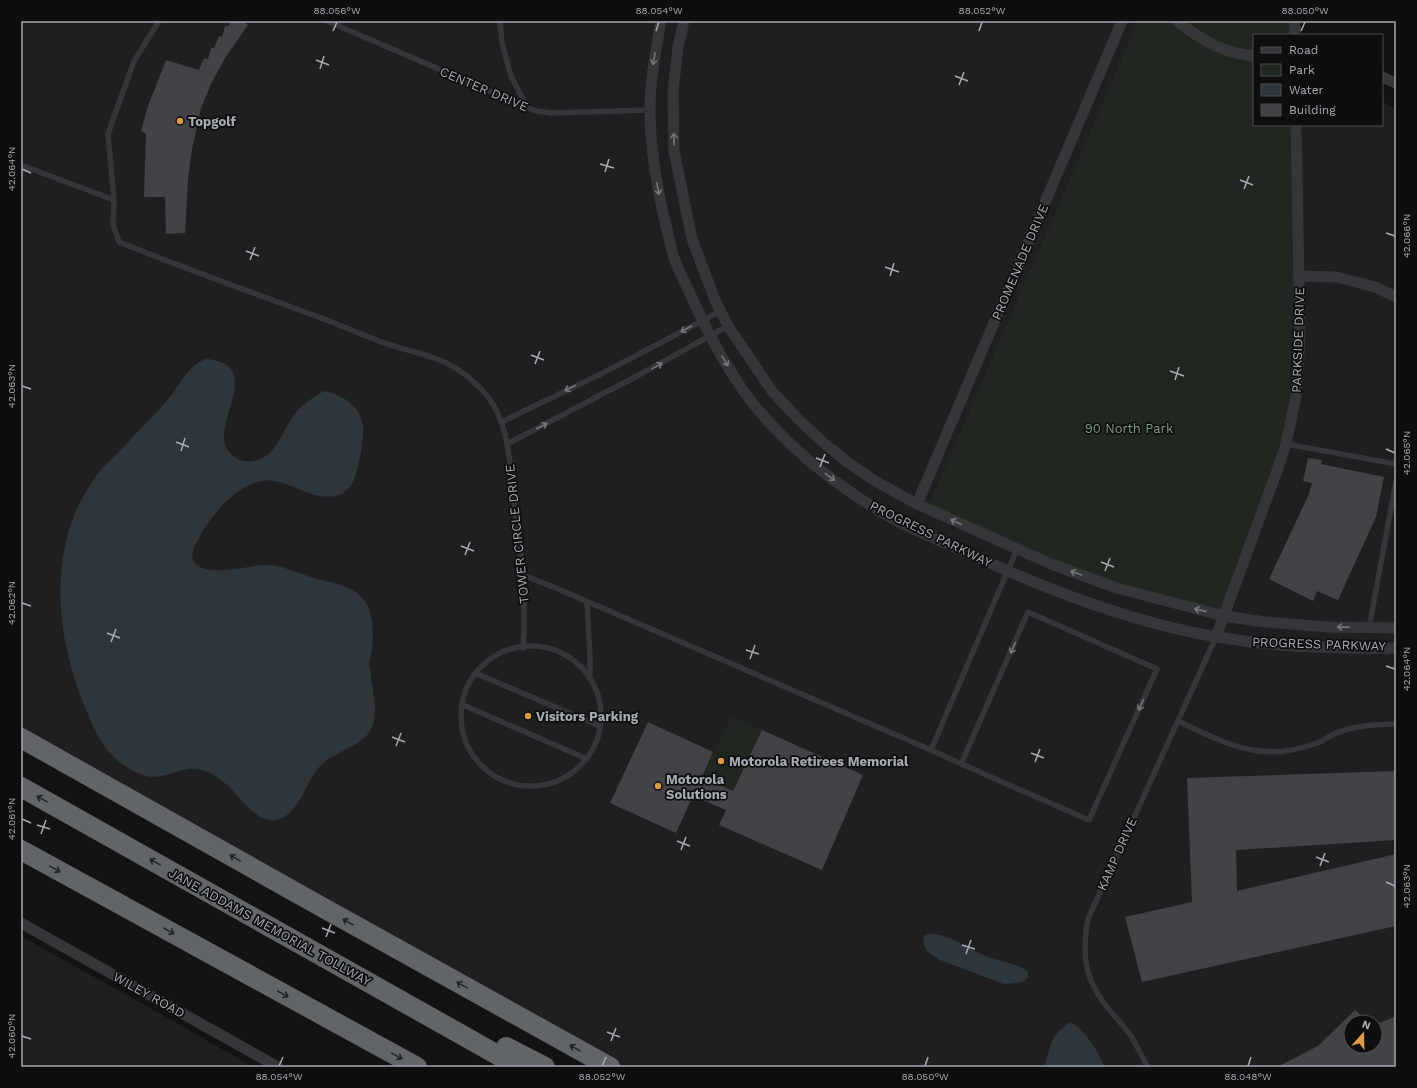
<svg xmlns="http://www.w3.org/2000/svg" width="1417" height="1088" font-family="'Work Sans',sans-serif">
	<rect width="100%" height="100%" fill="#131314"/>
	<!-- built -->
	<path fill="#1f1f21" fill-rule="evenodd" d="M21,21h1274l-41,14v90h128v-23l14,6v959h-798l-577,-324zM1351,1022h24v24h-24z
		M21,936l138,77 94,54h-232z"/>
	<!-- green -->
	<path fill="#202620" d="M1138,21h157v14h-41v90h42l4,212 -14,107 -62,172 -107,-28 -190,-79z
		M731,716l31,14 -29,61 -31,-14z"/>
	<!-- water -->
	<path fill="#2e363c" d="M207,359c56,6 9,59 18,86 1,3 4,6 5,8 4,6 15,10 22,8 25,-3 29,-30 43,-47 7,-10 19,-17 29,-23 18,4 36,14 39,35 1,9 -2,27 -4,36 -2,11 -6,25 -16,31 -22,12 -47,-8 -68,-12 -31,-6 -63,32 -76,57 -4,7 -11,18 -3,26 13,13 52,2 69,1 18,0 32,8 49,13 17,5 39,7 51,23 8,12 9,34 7,48 0,1 -3,13 -3,14 0,5 2,10 2,14 2,16 7,35 1,50 -7,19 -37,24 -51,38 -13,13 -20,42 -37,52 -24,14 -43,-20 -57,-32 -7,-7 -16,-12 -25,-15 -21,-6 -40,14 -62,4 -31,-13 -42,-35 -54,-64 -22,-53 -33,-111 -20,-168 5,-24 15,-44 29,-64 6,-10 16,-18 24,-26 16,-18 34,-35 49,-53 8,-9 13,-20 21,-28 6,-6 10,-10 18,-12z
		M928,934c22,-1 40,15 60,23 13,5 30,6 40,15v5l-5,5 -19,2 -64,-24 -13,-9 -4,-8 1,-7z
		M1071,1022c15,11 27,27 33,45h-60c8,-21 4,-31 27,-45z"/>
	<!-- building -->
	<path fill="#424347" d="M230,21h12l6,4 -23,33 -13,24 -11,26 -9,41 -4,30 -3,54 -19,1 -1,-37h-21l2,-63 -5,-3 7,-25 18,-46 33,10 5,-12 4,1 3,-11h3l5,-12 3,1 3,-11h4z
		M1308,458l14,2 -1,4 63,13 -8,40 -38,83 -21,-9 -4,10 -44,-22 40,-85 3,-11 -9,-2z
		M648,722l65,30 -11,25 31,14 29,-61 101,45 -41,95 -103,-45 7,-15 -33,-14 -17,37 -66,-30z
		M1396,771v69l-160,10 1,41 159,-37v72l-254,56 -17,-65 67,-15 -5,-124z
		M1355,1010l13,12h-17v24h24v-21l21,-9v51h-119l41,-21z"/>
	<g fill="none" stroke-linecap="round" stroke-linejoin="round">
		<!-- lane -->
		<path stroke="#353639" stroke-width="5.5" d="M159,21l-25,40 -26,73 6,66 -1,24 6,18c67,27 135,51 202,76 19,7 39,16 58,23 25,10 55,13 78,28 14,9 29,23 37,37 15,26 16,59 19,87 7,52 14,103 10,155
			M327,21l209,90 16,2 98,-3
			M500,21l2,22 9,33 16,31
			M21,165l93,35
			M501,422l98,-47 122,-64
			M507,444l128,-67 93,-51
			M1286,444l110,20
			M523,575l33,13 375,162c52,24 105,47 158,70l68,-151 -129,-57 -67,152
			M587,602l3,55v18
			M1369,628l27,-147
			M461 716a70 70 0 1 1 140 0a70 70 0 1 1-140 0Z
			M475,673l125,53
			M461,704l126,55
			M1178,721c48,23 84,43 139,22 7,-3 14,-8 22,-11 18,-7 38,-7 57,-8
			M931,750l86,-201
			M1148,1067c-7,-11 -12,-25 -20,-35 -9,-12 -21,-23 -29,-36 -16,-25 -16,-48 -11,-77l128,-282"/>
		<!-- street -->
		<path stroke="#353639" stroke-width="11" d="M661,21c-5,29 -11,59 -11,89 0,39 7,78 16,116 3,11 5,22 8,32 4,11 9,21 14,31 17,39 37,78 63,112 33,42 77,78 122,106 33,21 71,35 106,51 76,35 156,65 238,79 59,10 120,12 179,11
			M684,21l-6,26 -5,45 1,59 18,88 23,61 13,26 44,65 27,29 26,24 25,20 25,17 42,23 134,60 66,24 107,28 41,6 64,5 67,1
			M1177,21c24,19 46,32 77,35
			M1295,35v-14
			M1382,77l14,6
			M1300,276l37,1 38,10 21,10
			M917,504l205,-483
			M1216,637l61,-166 9,-27 10,-48 4,-59 -4,-212
			M21,923l257,144"/>
		<!-- highway -->
		<path stroke="#616469" stroke-width="20" d="M21,738l299,168 290,161
			M21,787l498,280
			M21,850l396,217
			M506,1047l39,20"/>
	</g>
	<!-- one-way arrows -->
	<defs><path id="oneway-shaft" d="M-6 0H5M1.5-3L5.5 0L1.5 3" fill="none" stroke-width="1.6" stroke-linecap="round" stroke-linejoin="round"/></defs>
	<g stroke="#73767c">
		<use href="#oneway-shaft" transform="translate(654 59) rotate(100)"/>
		<use href="#oneway-shaft" transform="translate(674 139) rotate(-91)"/>
		<use href="#oneway-shaft" transform="translate(658 189) rotate(79)"/>
		<use href="#oneway-shaft" transform="translate(686 329) rotate(153)"/>
		<use href="#oneway-shaft" transform="translate(725 361) rotate(58)"/>
		<use href="#oneway-shaft" transform="translate(657 366) rotate(-29)"/>
		<use href="#oneway-shaft" transform="translate(570 388) rotate(154)"/>
		<use href="#oneway-shaft" transform="translate(542 426) rotate(-27)"/>
		<use href="#oneway-shaft" transform="translate(830 477) rotate(37)"/>
		<use href="#oneway-shaft" transform="translate(956 522) rotate(-156)"/>
		<use href="#oneway-shaft" transform="translate(1076 573) rotate(-160)"/>
		<use href="#oneway-shaft" transform="translate(1200 610) rotate(-167)"/>
		<use href="#oneway-shaft" transform="translate(1343 627) rotate(-179)"/>
		<use href="#oneway-shaft" transform="translate(1013 648) rotate(114)"/>
		<use href="#oneway-shaft" transform="translate(1141 705) rotate(114)"/>
	</g>
	<g stroke="#232426">
		<use href="#oneway-shaft" transform="translate(42 799) rotate(-151)"/>
		<use href="#oneway-shaft" transform="translate(235 858) rotate(-151)"/>
		<use href="#oneway-shaft" transform="translate(155 862) rotate(-151)"/>
		<use href="#oneway-shaft" transform="translate(55 869) rotate(29)"/>
		<use href="#oneway-shaft" transform="translate(348 922) rotate(-151)"/>
		<use href="#oneway-shaft" transform="translate(169 931) rotate(29)"/>
		<use href="#oneway-shaft" transform="translate(462 985) rotate(-151)"/>
		<use href="#oneway-shaft" transform="translate(283 994) rotate(29)"/>
		<use href="#oneway-shaft" transform="translate(575 1048) rotate(-151)"/>
		<use href="#oneway-shaft" transform="translate(397 1056) rotate(29)"/>
	</g>
	<!-- ticks -->
	<path fill="none" stroke="#a6abb3" stroke-width="1.5" d="M333,31l4,-9M656,31l3,-9M979,31l3,-9M1301,31l4,-9M316,60l13,5M320,69l4,-13M955,76l13,5M959,85l5,-13M600,164l14,4M22,169l9,4M605,172l4,-13M1240,180l13,5M1244,189l5,-13M1386,233l9,3M246,251l13,5M250,260l5,-13M885,267l14,5M890,276l4,-13M531,355l13,5M535,364l5,-13M1170,371l14,5M1175,380l4,-13M22,386l9,3M176,442l13,5M1386,449l9,4M181,451l4,-13M816,458l13,5M820,467l5,-13M461,546l13,5M465,555l5,-13M1101,562l13,5M1105,571l5,-13M22,603l9,3M107,633l13,5M111,642l5,-13M746,650l13,4M750,659l5,-14M1386,666l9,3M392,737l13,5M396,746l5,-13M1031,753l13,5M1035,762l5,-13M22,819l9,4M37,825l13,4M41,834l5,-14M677,841l13,5M681,850l5,-13M1316,857l13,5M1320,866l5,-13M1386,882l9,4M322,928l13,5M326,937l5,-13M962,945l13,4M966,954l5,-14M607,1032l13,5M22,1036l9,3M611,1041l5,-13M279,1066l4,-9M602,1066l4,-9M925,1066l3,-9M1248,1066l3,-9"/>
	<!-- markers -->
	<g fill="#db9b44" stroke="#0e0e0f" stroke-width="1.5">
		<circle cx="180" cy="121" r="4"/>
		<circle cx="528" cy="716" r="4"/>
		<circle cx="721" cy="761" r="4"/>
		<circle cx="658" cy="786" r="4"/>
	</g>
	<g text-anchor="middle" dominant-baseline="central" stroke-width="3.5" stroke-linejoin="round" paint-order="stroke">
		<!-- street labels -->
		<g font-size="13" fill="#a6abb3" stroke="#0e0e0f">
			<text transform="translate(484 89) rotate(23)">CENTER DRIVE</text>
			<text transform="translate(1020 262) rotate(-67)">PROMENADE DRIVE</text>
			<text transform="translate(1298 340) rotate(-88)">PARKSIDE DRIVE</text>
			<text transform="translate(517 534) rotate(-96)">TOWER CIRCLE DRIVE</text>
			<text transform="translate(931 534) rotate(26)">PROGRESS PARKWAY</text>
			<text transform="translate(1319 644) rotate(2)">PROGRESS PARKWAY</text>
			<text transform="translate(1117 854) rotate(-66)">KAMP DRIVE</text>
			<text transform="translate(270 927) rotate(29)">JANE ADDAMS MEMORIAL TOLLWAY</text>
			<text transform="translate(149 995) rotate(29)">WILEY ROAD</text>
		</g>
		<!-- poi labels -->
		<g font-size="13" font-weight="bold" fill="#a6abb3" stroke="#0e0e0f" text-anchor="start">
			<text x="188" y="121">Topgolf</text>
			<text x="536" y="716">Visitors Parking</text>
			<text x="729" y="761">Motorola Retirees Memorial</text>
			<text x="666" y="779">Motorola<tspan x="666" dy="15">Solutions</tspan></text>
		</g>
		<!-- park labels -->
		<g font-size="13" fill="#809c7f" stroke="#0e0e0f">
			<text x="1129" y="428">90 North Park</text>
		</g>
	</g>
	<!-- border -->
	<rect width="1417" height="1088" fill="none" stroke="#0e0e0f" stroke-width="44"/>
	<!-- legend -->
	<rect x="1253" y="34" width="130" height="92" fill="#0e0e0f" stroke="#4b4d51"/>
	<rect x="1261" y="47" width="20" height="6" fill="#353639" stroke="#4b4d51"/>
	<text x="1289" y="54" font-size="12" fill="#a6abb3">Road</text>
	<rect x="1261" y="64" width="20" height="12" fill="#202620" stroke="#4b4d51"/>
	<text x="1289" y="74" font-size="12" fill="#a6abb3">Park</text>
	<rect x="1261" y="84" width="20" height="12" fill="#2e363c" stroke="#4b4d51"/>
	<text x="1289" y="94" font-size="12" fill="#a6abb3">Water</text>
	<rect x="1261" y="104" width="20" height="12" fill="#424347" stroke="#4b4d51"/>
	<text x="1289" y="114" font-size="12" fill="#a6abb3">Building</text>
	<!-- north arrow -->
	<g transform="translate(1363 1034) rotate(20)"><circle r="19" fill="#0e0e0f" stroke="#4b4d51"/>
	<path d="M0-3L7 15L0 10L-7 15Z" fill="#db9b44"/>
	<text y="-6" font-size="11" font-weight="bold" text-anchor="middle" fill="#a6abb3">N</text>
	</g>
	<rect x="22" y="22" width="1373" height="1044" fill="none" stroke="#a6abb3" stroke-width="1.5"/>
	<g font-size="10" text-anchor="middle" fill="#a6abb3">
		<text x="337" y="14">88.056°W</text>
		<text x="659" y="14">88.054°W</text>
		<text x="982" y="14">88.052°W</text>
		<text x="1305" y="14">88.050°W</text>
		<text transform="translate(11 169) rotate(-90)" y="4">42.064°N</text>
		<text transform="translate(1406 236) rotate(-90)" y="4">42.066°N</text>
		<text transform="translate(11 386) rotate(-90)" y="4">42.063°N</text>
		<text transform="translate(1406 453) rotate(-90)" y="4">42.065°N</text>
		<text transform="translate(11 603) rotate(-90)" y="4">42.062°N</text>
		<text transform="translate(1406 669) rotate(-90)" y="4">42.064°N</text>
		<text transform="translate(11 819) rotate(-90)" y="4">42.061°N</text>
		<text transform="translate(1406 886) rotate(-90)" y="4">42.063°N</text>
		<text transform="translate(11 1036) rotate(-90)" y="4">42.060°N</text>
		<text x="279" y="1080">88.054°W</text>
		<text x="602" y="1080">88.052°W</text>
		<text x="925" y="1080">88.050°W</text>
		<text x="1248" y="1080">88.048°W</text>
	</g>
</svg>
